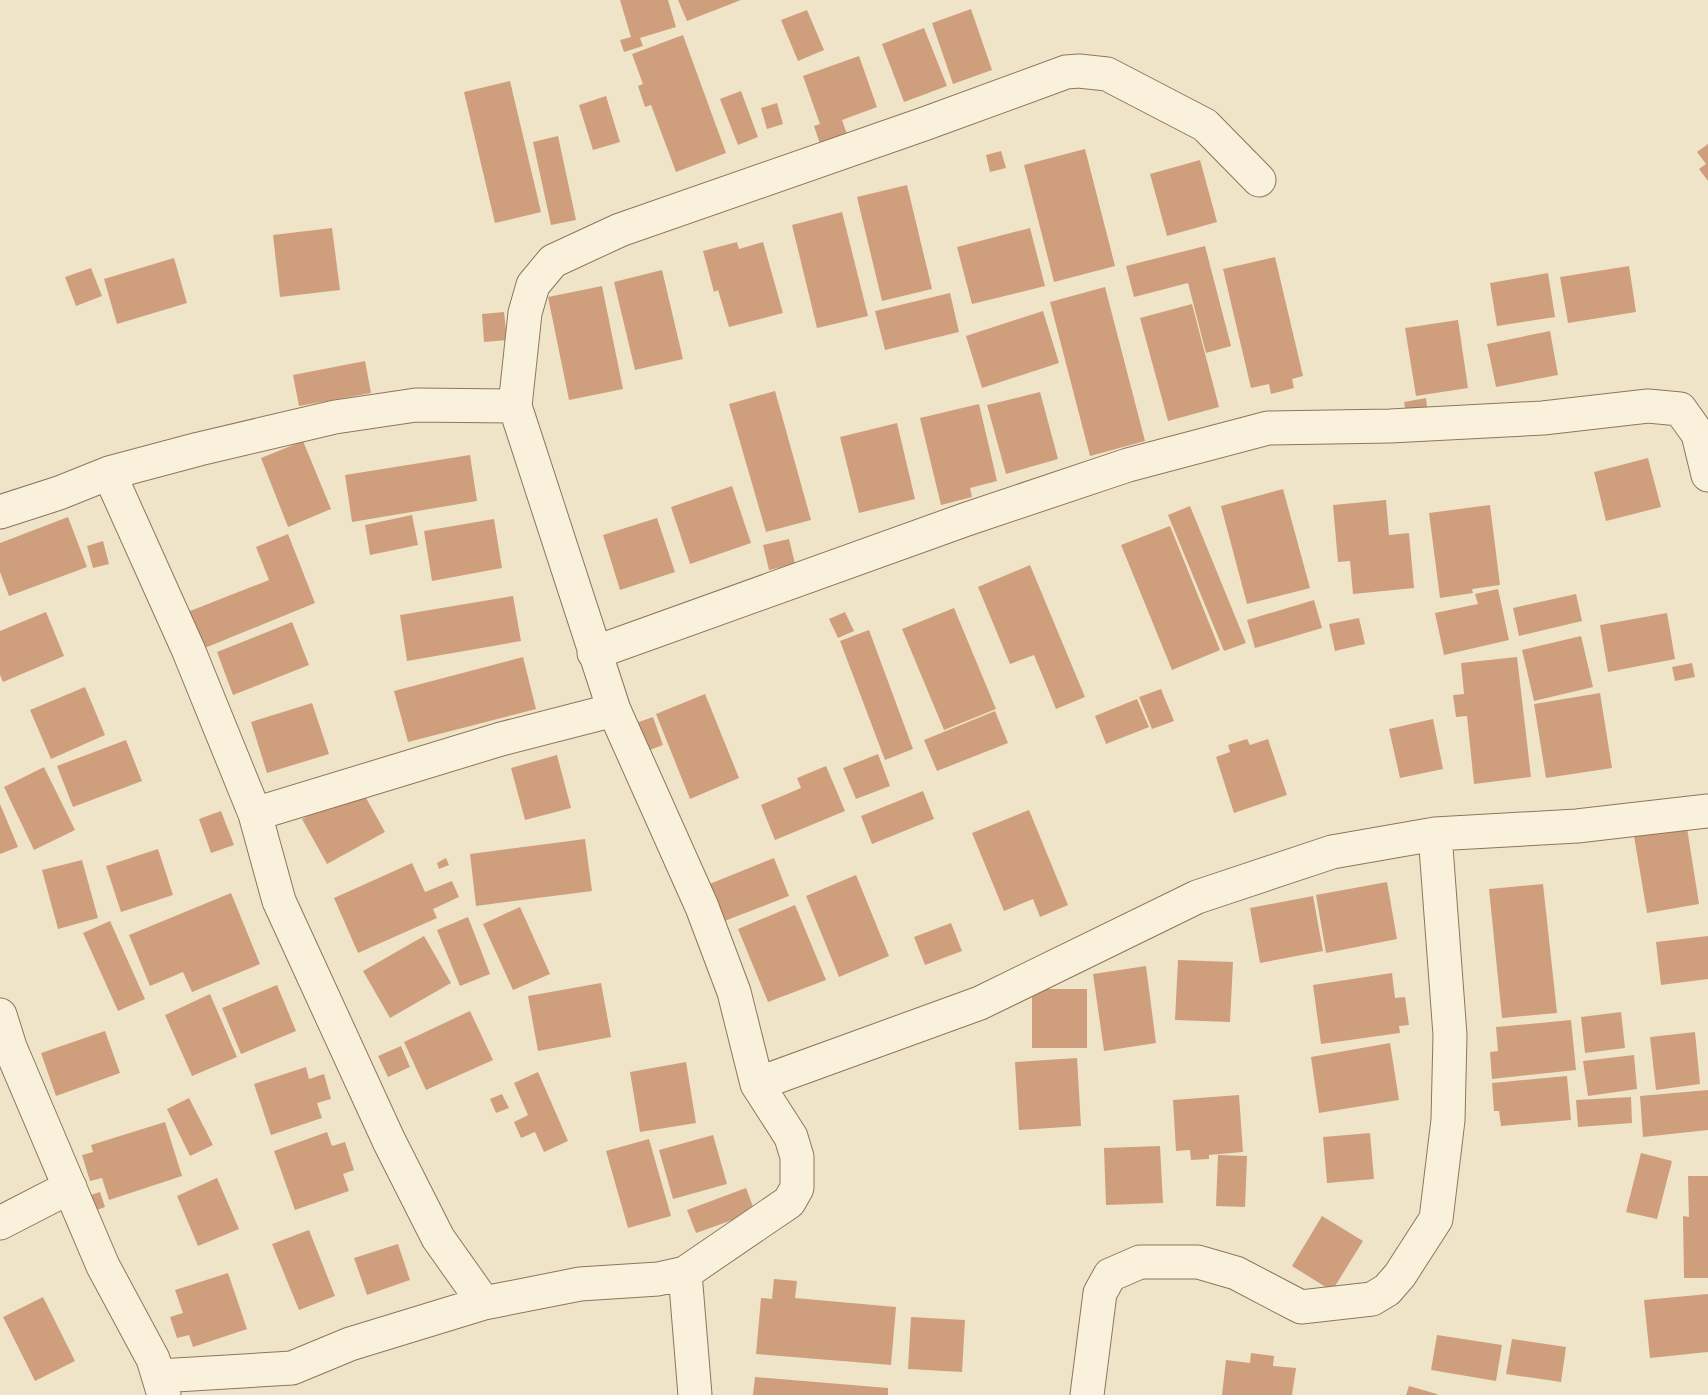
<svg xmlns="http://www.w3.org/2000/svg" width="1708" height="1395" font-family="'Noto Serif',serif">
	<rect width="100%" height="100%" fill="#f0e4c8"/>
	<!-- building -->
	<path fill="#cf9f7d" d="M620,0h48l8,27 -36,11 3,8 -19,6 -4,-12 11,-3z
		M678,0h63l-54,21z
		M971,9l21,61 -39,14 -21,-61z
		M807,10l17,40 -26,11 -17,-41z
		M924,28l23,58 -43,16 -22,-58z
		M683,35l43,118 -50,19 -25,-67 -6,2 -7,-21 5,-2 -11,-30z
		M859,56l18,51 -35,13 6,17 -27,10 -7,-21 6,-2 -17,-48z
		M510,81l31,131 -46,11 -31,-131z
		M741,91l17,46 -20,8 -18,-46z
		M606,96l14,46 -27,8 -14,-45z
		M777,103l6,21 -16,5 -6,-21z
		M558,136l18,84 -25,5 -18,-83z
		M1708,144v37l-9,-12 7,-5 -9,-12z
		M1085,149l30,117 -61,16 -30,-117z
		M1001,151l5,17 -16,4 -4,-17z
		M1200,160l17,62 -50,14 -17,-62z
		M907,185l25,104 -50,12 -25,-104z
		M842,212l26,104 -51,12 -25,-103z
		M332,228l8,62 -60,7 -7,-62z
		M1030,228l15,58 -73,18 -15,-57z
		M737,242l2,7 24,-7 20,71 -54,14 -11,-37 -4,2 -11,-41z
		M1205,246l26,100 -25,7 -18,-70 -54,14 -8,-31z
		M1275,257l28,119 -11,3 2,9 -23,6 -2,-10 -18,4 -28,-119z
		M174,258l13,45 -70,21 -13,-45z
		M1629,266l7,46 -68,11 -8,-46z
		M91,268l11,28 -26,10 -11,-29z
		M662,270l21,89 -48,11 -21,-88z
		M1548,273l7,44 -58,9 -7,-43z
		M602,286l21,103 -54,11 -21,-103z
		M1105,287l40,154 -55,15 -40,-154z
		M950,293l9,39 -74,18 -10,-39z
		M1192,304l27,103 -51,14 -28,-103z
		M1043,311l16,52 -77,25 -16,-52z
		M504,312l3,28 -23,2 -2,-28z
		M1458,320l10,68 -52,8 -11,-68z
		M1550,331l8,44 -62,12 -9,-43z
		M365,361l6,32 -72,13 -6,-31z
		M775,391l36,129 -45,12 -37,-128z
		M1040,392l18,67 -52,15 -19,-69z
		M1426,398l2,17 -21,3 -3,-16z
		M979,404l18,77 -27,7 2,9 -31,8 -21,-87z
		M897,423l18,76 -56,14 -19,-76z
		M303,441l28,68 -43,18 -27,-69z
		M470,455l7,46 -125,21 -7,-47z
		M1648,458l13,49 -55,14 -12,-49z
		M732,486l19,57 -61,21 -19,-57z
		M1283,489l27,99 -63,16 -26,-98z
		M1386,500l3,35 20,-2 5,55 -61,6 -3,-33 -12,1 -5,-57z
		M1490,505l10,80 -28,4 1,4 -33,5 -11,-85z
		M1190,506l56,137 -22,8 -56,-136z
		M412,515l6,30 -48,10 -5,-30z
		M68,517l19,50 -78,29 -9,-24v-29z
		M657,518l18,54 -55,18 -17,-55z
		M494,519l8,49 -70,13 -8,-50z
		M1170,526l50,124 -48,20 -51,-125z
		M288,534l27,69 -115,47 -15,-37 84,-33 -13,-33z
		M789,539l6,25 -26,6 -6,-25z
		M103,541l6,23 -16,4 -6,-22z
		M1030,565l55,132 -29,12 -22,-54 -24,9 -32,-77z
		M1498,589l11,51 -65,15 -9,-42 43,-9 -3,-10z
		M1576,594l6,27 -63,15 -6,-28z
		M513,596l8,45 -114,20 -7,-46z
		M1314,600l8,28 -67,20 -8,-28z
		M954,608l42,101 -52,21 -42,-101z
		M46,612l18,44 -61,26 -3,-7v-44z
		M845,612l9,19 -16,7 -9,-19z
		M1667,613l8,46 -67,13 -8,-47z
		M1359,618l6,26 -30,7 -6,-27z
		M292,622l17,43 -76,30 -16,-43z
		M869,630l44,119 -28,11 -45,-119z
		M1581,636l12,51 -59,14 -12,-51z
		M523,657l13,52 -128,33 -14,-51z
		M1517,657l14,120 -57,7 -7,-68 -11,1 -3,-22 11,-1 -3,-31z
		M1692,663l3,14 -20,4 -3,-14z
		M85,687l20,48 -54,24 -21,-49z
		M1161,689l13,32 -22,8 -13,-32z
		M1600,693l12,75 -66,10 -12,-74z
		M705,694l34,84 -49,21 -34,-85z
		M1137,699l12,28 -43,17 -11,-28z
		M312,703l17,51 -62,19 -16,-51z
		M995,711l13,32 -71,28 -13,-31z
		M653,717l10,28 -16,6 -11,-28z
		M1433,719l10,50 -43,9 -11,-49z
		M1247,739l3,6 18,-6 19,56 -53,18 -18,-56 14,-5 -2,-7z
		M126,740l16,41 -69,26 -16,-41z
		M878,754l12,32 -34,13 -13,-31z
		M557,755l14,53 -46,12 -14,-52z
		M826,766l19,45 -70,29 -14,-35 40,-17 -4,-10z
		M44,767l31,63 -41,20 -30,-63z
		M360,787l25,45 -58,32 -25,-45z
		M923,791l11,28 -62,25 -11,-28z
		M0,804l18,43 -18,7z
		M1029,810l39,95 -28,12 -7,-18 -29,12 -32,-78z
		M221,811l13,34 -23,8 -12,-34z
		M1687,828l12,76 -52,9 -13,-77z
		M585,839l7,52 -116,15 -6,-52z
		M158,849l15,46 -52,17 -15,-46z
		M446,858l3,7 -10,4 -2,-6z
		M774,858l15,38 -67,26 -15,-37z
		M82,860l16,58 -40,11 -16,-59z
		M412,863l13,29 27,-11 7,16 -26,12 4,9 -79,35 -24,-55z
		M856,875l33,81 -50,21 -33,-81z
		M1387,882l10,57 -71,14 -10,-58z
		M1543,884l14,129 -55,5 -13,-129z
		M231,893l29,71 -68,28 -9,-20 -33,14 -21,-51z
		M1313,896l10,55 -63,12 -10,-55z
		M795,905l31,75 -58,22 -30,-73z
		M520,907l30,67 -37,16 -30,-66z
		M468,917l22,57 -30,12 -23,-56z
		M110,921l35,78 -27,12 -35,-78z
		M951,923l11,28 -37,14 -11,-28z
		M424,936l27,47 -61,35 -27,-47z
		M1708,936v43l-47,6 -5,-43z
		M1178,960l55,2 -3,60 -55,-2z
		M1146,966l10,77 -52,8 -11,-77z
		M1392,973l3,25 10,-1 4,28 -10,1 1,7 -79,11 -8,-59z
		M601,983l10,54 -73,14 -10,-55z
		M277,985l19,46 -55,23 -19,-46z
		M1032,989h55v59h-55z
		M210,994l27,63 -45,19 -27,-61z
		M470,1011l23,49 -67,30 -22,-48z
		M1621,1012l4,36 -40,5 -4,-36z
		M1571,1020l5,50 -84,9 -2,-27 8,-1 -2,-24z
		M105,1031l15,42 -64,23 -15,-43z
		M1695,1032l5,52 -44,6 -6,-53z
		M1390,1043l9,57 -80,13 -8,-56z
		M401,1046l9,21 -22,10 -10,-21z
		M1634,1055l3,34 -49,7 -5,-35z
		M1077,1058l4,68 -62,4 -4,-68z
		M686,1062l10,61 -56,9 -10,-60z
		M306,1067l3,12 15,-5 7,25 -14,4 5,15 -51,17 -17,-51z
		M538,1072l30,69 -24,11 -9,-20 -14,6 -7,-16 14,-7 -14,-32z
		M1567,1076l4,44 -70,6 -2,-15h-5l-2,-28z
		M1708,1090v40l-65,7 -3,-41z
		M502,1094l7,14 -13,5 -6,-14z
		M1239,1095l4,57 -34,3v4l-18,1 -1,-10 -14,1 -3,-51z
		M1631,1097l1,26 -54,4 -2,-27z
		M189,1098l24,47 -23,11 -23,-47z
		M165,1122l17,54 -73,24 -7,-22 -12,3 -8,-26 11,-3 -2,-7z
		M327,1132l5,14 13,-4 9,28 -11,4 6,17 -54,19 -21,-59z
		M1370,1133l4,46 -47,4 -4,-46z
		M713,1135l14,49 -54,15 -14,-49z
		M649,1139l22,77 -43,12 -22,-77z
		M1160,1146l3,57 -57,2 -2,-57z
		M1641,1153l31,8 -15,58 -31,-7z
		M1218,1155l29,1 -2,51 -29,-1z
		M1688,1176h20v102h-24l-1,-62 6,1z
		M217,1178l22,51 -41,17 -21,-50z
		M746,1188l9,24 -59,21 -9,-23z
		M100,1192l5,15 -19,7 -5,-16z
		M1322,1216l41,25 -31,50 -40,-25z
		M309,1230l26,66 -36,14 -27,-66z
		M398,1244l12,36 -43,15 -13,-37z
		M228,1273l19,56 -54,18 -4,-12 -12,3 -7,-21 13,-4 -8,-23z
		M774,1279l23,2 -2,17 101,9 -5,58 -135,-11 5,-56 11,1z
		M1708,1294v58l-58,6 -6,-58z
		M43,1297l32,64 -40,20 -32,-64z
		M911,1317l54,3 -3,52 -54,-3z
		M1437,1335l65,10 -6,36 -65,-11z
		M1512,1339l54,8 -5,35 -55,-8z
		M1251,1353l23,3 -1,10 23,2 -4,27h-70l4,-35 24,3z
		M755,1377l133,11v7h-135z
		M1409,1386l28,8v1h-31z"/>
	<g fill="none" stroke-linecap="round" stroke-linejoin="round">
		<defs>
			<path id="street" d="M109,473l79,176 67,165 24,87 110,240 49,97 46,65
				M0,512l59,-19 50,-20 90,-24 136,-32 81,-12 99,1
				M594,653l373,-134 161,-54 140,-37 122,-2 153,-8 105,-12 32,3 18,25 10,41
				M255,814l246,-75 113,-29
				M0,1015l10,32 93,219 50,93 11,36
				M757,1084l223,-81 217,-106 135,-45 103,-18 142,-8 131,-15
				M0,1223l70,-36
				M685,1273l10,122
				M159,1376l133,-8 58,-24 134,-41 96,-19 78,-5 27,-6 104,-71 8,-14v-31l-6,-20 -34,-53 -23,-92 -32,-85 -88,-197 -99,-304 10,-93 8,-28 20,-24 67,-31 304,-106 142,-52 13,-1 28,3 98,51 54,55
				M1087,1395l13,-102 10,-18 30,-13h58l38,11 65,34 71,-8 15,-9 13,-15 36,-56 12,-99 2,-85 -15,-201"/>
		</defs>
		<!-- street casing -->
		<use href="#street" stroke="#8d765c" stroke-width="35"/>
		<!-- street -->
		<use href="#street" stroke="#faf1dc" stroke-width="33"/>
	</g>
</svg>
